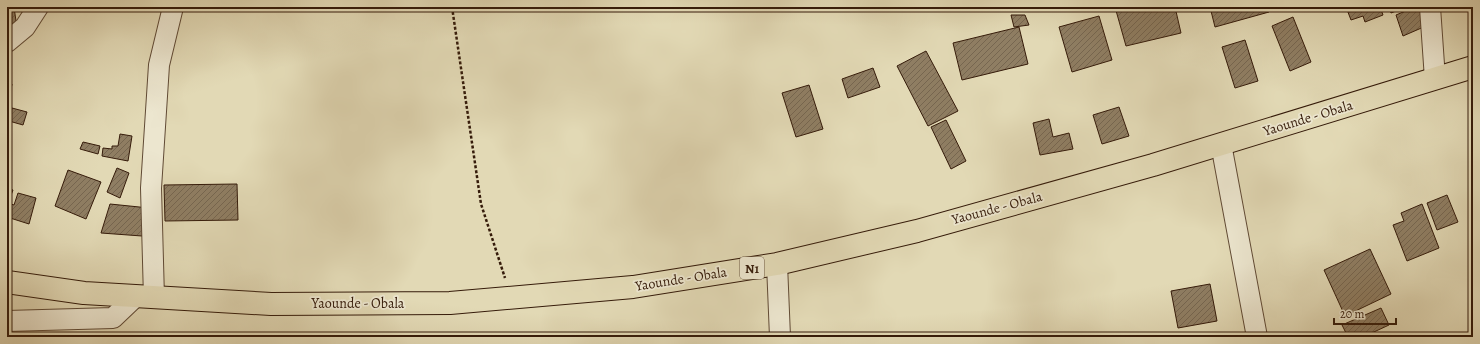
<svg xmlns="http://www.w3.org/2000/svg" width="1480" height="344" font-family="Alegreya,serif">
	<defs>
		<pattern id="building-hatch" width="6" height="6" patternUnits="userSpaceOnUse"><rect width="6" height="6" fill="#8f7e63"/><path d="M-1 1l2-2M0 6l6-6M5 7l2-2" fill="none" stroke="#766650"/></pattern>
	</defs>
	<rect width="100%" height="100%" fill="#e2d9b5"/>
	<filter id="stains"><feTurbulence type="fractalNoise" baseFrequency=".005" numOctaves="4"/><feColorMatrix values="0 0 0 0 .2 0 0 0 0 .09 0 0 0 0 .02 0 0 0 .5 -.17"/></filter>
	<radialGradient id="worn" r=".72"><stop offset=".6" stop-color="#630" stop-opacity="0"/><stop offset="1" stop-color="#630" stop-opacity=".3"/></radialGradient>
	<!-- building -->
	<path fill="url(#building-hatch)" stroke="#351b0a" d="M7,7h7l3,21 -10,1z
		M1115,7h60l6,26 -55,13z
		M1210,7h58l1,5 -54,15z
		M1293,7h13l-13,4z
		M1346,7h34l3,8 -18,7 -2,-6 -12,4z
		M1389,7h17l-15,6z
		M1415,7h5l6,19 -23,10 -7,-21z
		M1011,15h14l4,10 -15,2z
		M1099,16l13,44 -40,12 -13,-45z
		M1293,17l18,45 -21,9 -18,-45z
		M1019,27l9,37 -66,16 -9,-37z
		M1245,40l13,41 -23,7 -13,-41z
		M926,51l32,60 -30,15 -31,-60z
		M873,68l7,19 -32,11 -6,-19z
		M7,83l5,1 -5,27z
		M809,85l14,44 -27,8 -14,-44z
		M1119,107l10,29 -27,8 -9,-29z
		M12,108l15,4 -4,13 -14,-4z
		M1049,119l4,18 16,-4 4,16 -33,6 -7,-32z
		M946,120l20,41 -15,8 -20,-42z
		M120,134l12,2 -4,25 -26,-5 1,-8 9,1v-3h6z
		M83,142l17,4 -2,8 -18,-5z
		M117,168l12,5 -9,25 -13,-6z
		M68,170l33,12 -15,37 -31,-13z
		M237,184l1,36 -73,1 -1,-36z
		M7,188l6,2 -5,13 6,2 4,-12 18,5 -7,26 -22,-7z
		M1447,195l11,27 -21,8 -10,-27z
		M110,204l39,4 -7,28 -41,-3z
		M1422,204l17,44 -32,13 -14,-36 11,-4 -3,-8z
		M1370,249l21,45 -46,22 -21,-46z
		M1210,284l7,37 -39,7 -7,-37z
		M1381,308l8,17 -26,12h-15l-6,-12z"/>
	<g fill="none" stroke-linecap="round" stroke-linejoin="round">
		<defs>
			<path id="minor" d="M1430,7l5,72
				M7,42l18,-15 13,-20
				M1221,144l36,193
				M777,264l3,73
				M154,298l-3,-110 8,-123 14,-58
				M7,321l106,-3 22,-21"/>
			<path id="highway" d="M7,282l77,11 187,11 179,-1 183,-16 144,-23 140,-33 236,-66 320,-98"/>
		</defs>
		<!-- minor casing -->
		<use href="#minor" stroke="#604a35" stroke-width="22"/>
		<!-- highway casing -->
		<use href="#highway" stroke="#351b0a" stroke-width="24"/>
		<!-- path -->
		<path stroke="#351b0a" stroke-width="2.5" stroke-dasharray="3 2" stroke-linecap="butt" d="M452,7l29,197 24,74"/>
		<!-- minor -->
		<use href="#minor" stroke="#ece6cf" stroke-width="20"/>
		<!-- highway -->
		<use href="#highway" stroke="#e2d9b5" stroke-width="22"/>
	</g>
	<g text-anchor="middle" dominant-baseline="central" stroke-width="3.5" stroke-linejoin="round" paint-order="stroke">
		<!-- shield labels -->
		<rect fill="#ece6cf" stroke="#6c5845" stroke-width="1" x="740" y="257" width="24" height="22" rx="3"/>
		<g font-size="13" font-weight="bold" fill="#351b0a">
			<text x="752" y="268">N1</text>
		</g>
		<!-- street labels -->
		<g font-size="14" fill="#351b0a" stroke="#ece6cf">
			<text transform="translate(1308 118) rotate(-17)">Yaounde - Obala</text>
			<text transform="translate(997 208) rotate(-15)">Yaounde - Obala</text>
			<text transform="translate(681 279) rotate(-9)">Yaounde - Obala</text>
			<text x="358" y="303">Yaounde - Obala</text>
		</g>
	</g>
	<!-- margin -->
	<rect width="1480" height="344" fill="none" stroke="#e2d9b5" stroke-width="24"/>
	<rect x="8" y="8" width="1464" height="328" fill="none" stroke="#351b0a" stroke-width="2"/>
	<rect x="12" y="12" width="1456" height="320" fill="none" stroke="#351b0a"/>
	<!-- scale -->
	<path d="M1334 318v6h62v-6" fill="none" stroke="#351b0a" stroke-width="2"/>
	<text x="1340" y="318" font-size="12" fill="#351b0a" stroke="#ece6cf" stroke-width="3" paint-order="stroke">20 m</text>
	<rect width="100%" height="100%" filter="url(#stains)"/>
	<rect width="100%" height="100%" fill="url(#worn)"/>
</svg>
